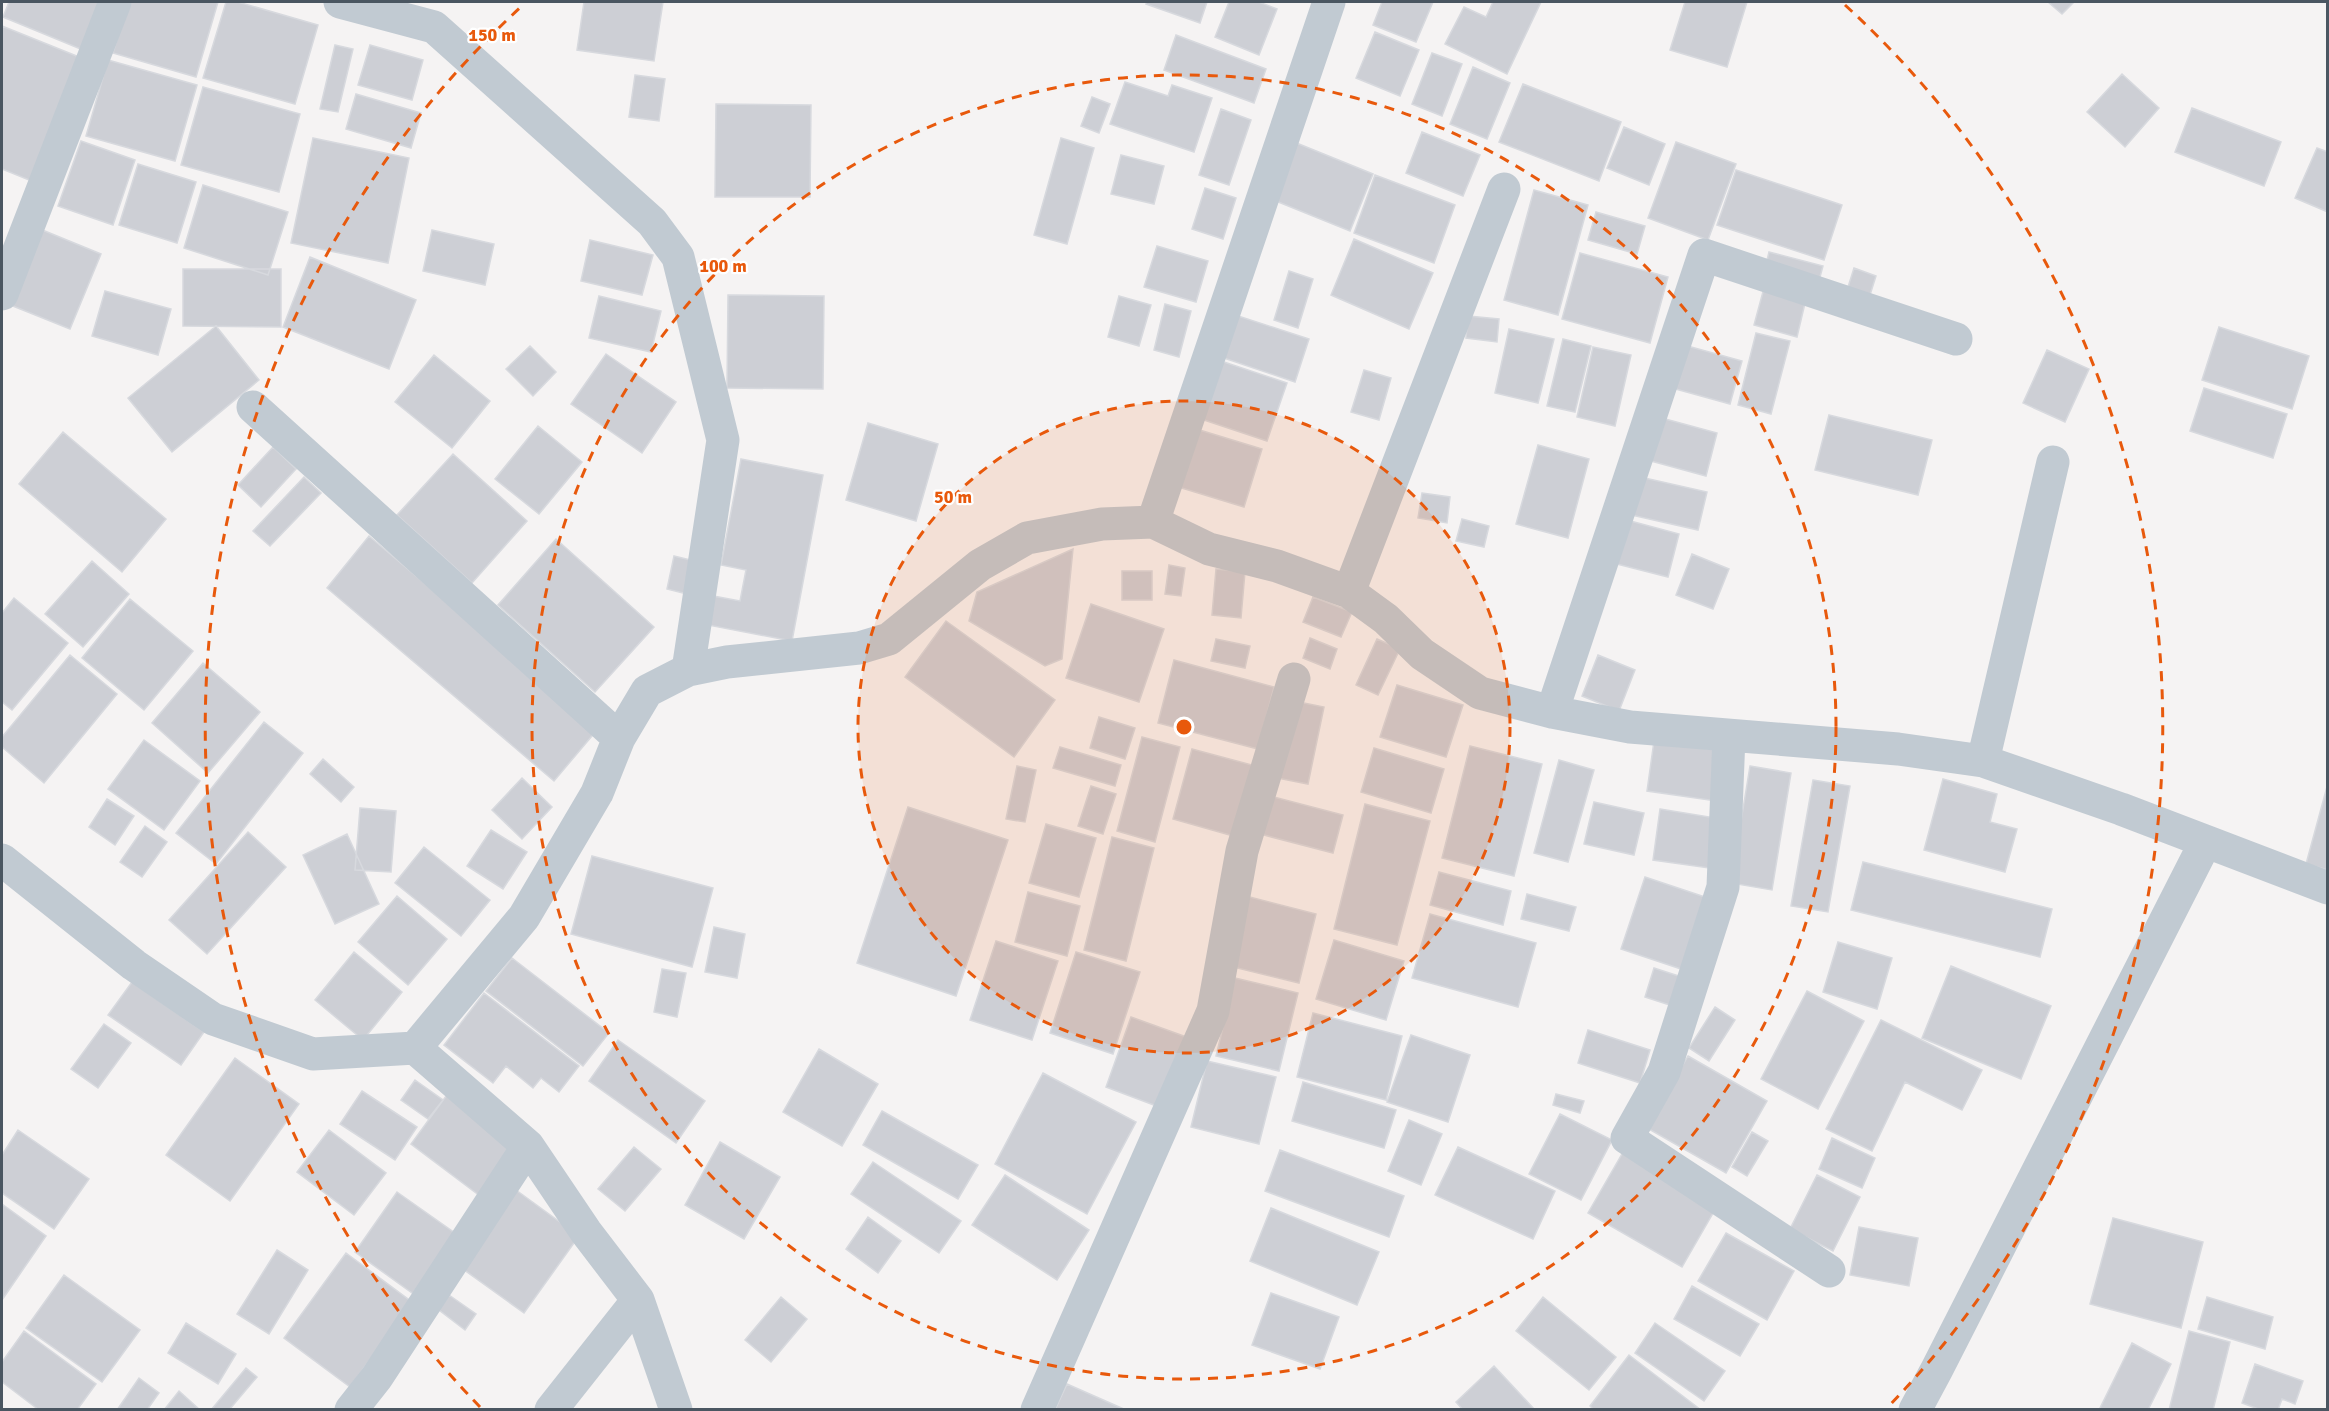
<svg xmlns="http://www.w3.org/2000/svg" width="2329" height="1411" font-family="Signika,sans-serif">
	<rect width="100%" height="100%" fill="#f5f3f3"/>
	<!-- building -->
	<path fill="#cdcfd5" stroke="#d7d9de" stroke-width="1.5" d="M9,2h94l-20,48 -80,-33z
		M128,2h90l-22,75 -83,-24z
		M226,2h12l80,23 -23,79 -92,-26z
		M584,2h79l-9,59 -77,-11z
		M1147,2h60l-7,21 -54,-19z
		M1229,2h30l18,7 -18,46 -44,-18z
		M1382,2h51l-17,40 -43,-17z
		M1493,2h48l-34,72 -62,-30 19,-37 22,10z
		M1685,2h62l-20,65 -57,-17z
		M2048,2h26l-12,12z
		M2,26l87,35 -50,123 -37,-15z
		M1375,32l44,18 -19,46 -44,-18z
		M1176,35l90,34 -12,34 -90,-33z
		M335,45l18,4 -15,63 -18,-3z
		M370,45l53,15 -11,40 -54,-15z
		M1432,53l30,11 -20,52 -30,-12z
		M108,60l89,25 -22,76 -89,-25z
		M1473,67l37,16 -23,56 -37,-15z
		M2122,74l37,34 -34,39 -38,-35z
		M635,75l30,4 -6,42 -30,-4z
		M1125,82l43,14 4,-11 40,13 -18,54 -84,-28z
		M1523,84l98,38 -22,59 -100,-39z
		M203,87l97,27 -21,78 -98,-27z
		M356,94l65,19 -10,35 -65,-19z
		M1092,97l18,7 -11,29 -18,-7z
		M716,104l95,1 -1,92h-95z
		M2192,108l89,34 -17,44 -89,-34z
		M1221,109l30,11 -22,65 -30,-10z
		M1624,127l41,17 -16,41 -42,-17z
		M1422,132l58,23 -17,41 -57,-23z
		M313,138l96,20 -21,105 -97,-20z
		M1061,138l33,10 -27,96 -33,-9z
		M81,141l54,19 -22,65 -55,-19z
		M1294,142l79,32 -23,57 -79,-32z
		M1676,142l60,22 -28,76 -60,-22z
		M2317,148l11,4v60l-33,-14z
		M1121,155l43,11 -10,38 -43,-10z
		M138,164l58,18 -19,61 -58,-18z
		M1736,170l106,35 -18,55 -107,-35z
		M1375,175l80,30 -21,58 -80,-30z
		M203,185l85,27 -20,63 -84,-27z
		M1205,188l31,10 -13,41 -31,-10z
		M1534,190l54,15 -30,110 -54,-15z
		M1596,212l49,14 -8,28 -49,-14z
		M35,227l66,27 -31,75 -67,-27z
		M432,230l62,14 -9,41 -62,-14z
		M1354,239l79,34 -24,56 -78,-34z
		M590,240l63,15 -11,40 -61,-14z
		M1157,246l51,15 -12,41 -52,-15z
		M1769,252l54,14 -8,29 -53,-14z
		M1580,253l88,24 -18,66 -88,-24z
		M310,257l106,43 -27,69 -106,-42z
		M1854,268l22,8 -6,19 -22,-8z
		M183,269h98v58l-98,-1z
		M1289,271l24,8 -15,49 -24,-8z
		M1764,288l42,11 -9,38 -43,-12z
		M105,291l66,18 -13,46 -66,-19z
		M728,295l96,1 -1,93 -96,-1z
		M599,296l62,15 -10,41 -62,-14z
		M1119,296l32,9 -12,41 -31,-9z
		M1165,304l26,7 -12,46 -25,-7z
		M1229,313l80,26 -14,43 -80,-27z
		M1468,316l31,3 -2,23 -31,-4z
		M216,326l43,54 -87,72 -44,-54z
		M2219,327l90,29 -17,53 -90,-29z
		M1509,329l45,10 -16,64 -43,-10z
		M1756,333l34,8 -19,73 -33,-9z
		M1563,339l28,7 -16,66 -28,-6z
		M1673,342l69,19 -12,43 -69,-19z
		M530,346l26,26 -23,24 -27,-27z
		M1593,347l38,8 -16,71 -38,-9z
		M2047,350l42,19 -24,53 -42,-19z
		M606,354l70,48 -34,51 -71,-49z
		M434,355l56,46 -38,47 -57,-46z
		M1206,356l81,27 -20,58 -81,-27z
		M1364,370l27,8 -12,42 -28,-8z
		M2204,388l83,26 -14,44 -83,-27z
		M1647,414l70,19 -11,43 -70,-19z
		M1829,415l103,25 -14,55 -103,-25z
		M868,423l70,21 -22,77 -70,-21z
		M1180,424l82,25 -18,58 -82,-25z
		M538,426l44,36 -43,52 -44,-35z
		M63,432l103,87 -44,53 -103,-88z
		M1538,445l51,14 -21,79 -52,-14z
		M273,447l23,22 -35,38 -23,-22z
		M453,454l74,67 -55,62 -75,-68z
		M741,459l82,16 -31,166 -84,-16 5,-29 27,5 6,-31 -25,-5z
		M1627,474l80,18 -9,38 -80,-18z
		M304,477l17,16 -51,53 -17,-15z
		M1422,493l28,4 -3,26 -29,-5z
		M1612,516l67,18 -11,43 -67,-17z
		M1462,519l27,7 -5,21 -28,-6z
		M369,536l228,194 -43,51 -227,-193z
		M556,539l98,88 -59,65 -97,-87z
		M1073,549l-11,110 -17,7 -76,-45 8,-29z
		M1692,554l37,15 -16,40 -37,-14z
		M674,556l29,7 -8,33 -28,-7z
		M92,561l37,33 -46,53 -38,-33z
		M1169,565l16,3 -4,28 -16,-2z
		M1216,569l29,3 -4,46 -29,-3z
		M1122,571h30v29h-30z
		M1313,597l39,15 -11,25 -38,-15z
		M14,598l54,45 -56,67 -10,-8v-89z
		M130,599l63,52 -49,59 -62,-52z
		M1091,604l73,25 -25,73 -73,-24z
		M946,621l109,79 -41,57 -109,-80z
		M1310,638l27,11 -7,20 -27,-11z
		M1216,639l34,7 -5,22 -34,-7z
		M1377,639l23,10 -22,46 -22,-10z
		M70,655l47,39 -73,89 -42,-36v-10z
		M1598,655l37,15 -16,41 -37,-15z
		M1174,660l100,27 -16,62 -100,-26z
		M203,663l57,49 -52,61 -56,-50z
		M1397,685l66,20 -17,52 -66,-20z
		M1294,701l30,6 -16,77 -31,-6z
		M1099,717l36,11 -10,31 -35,-11z
		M264,722l39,31 -87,111 -40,-31z
		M1142,737l38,10 -25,95 -38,-11z
		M144,740l56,41 -36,49 -56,-41z
		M1654,741l69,10 -7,50 -69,-10z
		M1470,746l72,18 -28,112 -72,-18z
		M1060,747l61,18 -6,21 -62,-18z
		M1374,748l70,21 -13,44 -70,-21z
		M1192,749l71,19 -19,71 -71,-20z
		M323,759l31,28 -13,15 -31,-28z
		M1559,760l35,10 -26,92 -34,-9z
		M1017,766l19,4 -11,52 -19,-3z
		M1750,766l41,7 -19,117 -41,-7z
		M522,778l30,29 -30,32 -30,-29z
		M1943,779l54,15 -7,28 27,7 -12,43 -81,-22z
		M1813,780l37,6 -22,126 -37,-6z
		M2328,783v87l-22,-6z
		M1091,786l25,8 -13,40 -25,-8z
		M1270,796l73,19 -10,38 -73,-19z
		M107,799l27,17 -19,29 -26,-18z
		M1594,802l50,11 -10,42 -50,-11z
		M1365,804l65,17 -33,124 -63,-16z
		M908,807l100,33 -52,156 -99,-33z
		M360,808l36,3 -5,61 -36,-2z
		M1660,809l56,9 -7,50 -56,-8z
		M1046,824l50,14 -17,59 -50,-14z
		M145,826l22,16 -25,35 -22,-15z
		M491,830l36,22 -24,37 -36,-23z
		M248,832l38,35 -79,87 -38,-34z
		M347,834l32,70 -44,20 -32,-69z
		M1112,837l42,11 -28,113 -42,-11z
		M424,847l66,53 -29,36 -66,-53z
		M592,856l121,32 -21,79 -121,-33z
		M1863,862l189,47 -12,48 -189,-47z
		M1439,872l72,19 -8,34 -73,-20z
		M1645,877l69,23 -24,72 -69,-23z
		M1028,892l52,14 -13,50 -52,-14z
		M1527,894l49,13 -7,24 -48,-12z
		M1242,895l74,19 -17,69 -74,-18z
		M397,896l50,43 -39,46 -50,-43z
		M1430,914l106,29 -18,64 -106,-29z
		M714,927l31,7 -8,44 -32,-6z
		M1334,940l70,21 -18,59 -70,-21z
		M996,941l62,20 -26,79 -62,-20z
		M1838,942l54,16 -15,51 -54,-17z
		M354,952l48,40 -39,48 -48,-40z
		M1076,952l64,20 -27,82 -63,-21z
		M512,958l97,75 -26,33 -97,-75z
		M1951,966l100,40 -30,73 -99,-41z
		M1654,968l34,11 -9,29 -34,-11z
		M662,969l24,4 -9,44 -23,-5z
		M1235,978l63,15 -19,78 -63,-15z
		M132,982l72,50 -23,33 -73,-50z
		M1807,991l57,30 -46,88 -57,-30z
		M484,993l95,73 -20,26 -18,-14 -8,10 -27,-22 -13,17 -49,-38z
		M1715,1007l20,13 -26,41 -20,-13z
		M1313,1013l89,23 -16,64 -89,-23z
		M1131,1017l61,22 -25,71 -61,-23z
		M1881,1020l101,50 -20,40 -57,-28 -33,69 -46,-22z
		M104,1024l27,19 -33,45 -27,-19z
		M1588,1030l62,20 -10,33 -62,-20z
		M1411,1035l59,20 -22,67 -61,-20z
		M618,1040l87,61 -29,42 -87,-62z
		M819,1049l59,35 -36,62 -59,-34z
		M1688,1056l79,45 -41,72 -79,-45z
		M235,1058l64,46 -69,97 -64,-46z
		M1207,1061l69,16 -17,67 -68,-17z
		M1043,1073l93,49 -49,92 -92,-50z
		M415,1080l28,20 -15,19 -27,-19z
		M1303,1082l93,28 -12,38 -92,-27z
		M362,1091l55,36 -22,33 -55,-36z
		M449,1092l70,51 -39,53 -69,-52z
		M1556,1094l28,7 -4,12 -27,-8z
		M882,1111l96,54 -20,34 -95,-54z
		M1560,1114l52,26 -31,60 -52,-26z
		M1409,1120l33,14 -21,51 -33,-14z
		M18,1130l71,49 -35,50 -52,-36v-38z
		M329,1130l57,43 -32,42 -57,-43z
		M1752,1132l16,9 -21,35 -15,-9z
		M1832,1138l43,20 -13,30 -43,-19z
		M720,1142l60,35 -36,62 -59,-34z
		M634,1147l27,22 -36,42 -27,-22z
		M1458,1147l97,44 -22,48 -98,-44z
		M1626,1147l94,54 -38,66 -94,-54z
		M1280,1150l124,46 -15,41 -124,-46z
		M873,1162l88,59 -22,32 -88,-59z
		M1005,1175l84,55 -32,50 -85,-55z
		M1817,1175l43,22 -27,54 -43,-22z
		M516,1190l63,46 -55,77 -64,-46z
		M397,1192l65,46 -43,60 -64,-46z
		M2,1204l44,32 -44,64z
		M1271,1208l108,44 -22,53 -107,-44z
		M868,1217l33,24 -23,32 -32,-24z
		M2113,1218l90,24 -22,86 -91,-24z
		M1859,1227l59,11 -9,48 -59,-11z
		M1726,1233l68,38 -27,49 -69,-39z
		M277,1250l31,20 -39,64 -32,-20z
		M346,1253l66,49 -62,85 -66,-49z
		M64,1275l76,55 -38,52 -76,-54z
		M1692,1286l67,38 -19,32 -66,-37z
		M1271,1293l68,24 -19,52 -68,-24z
		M449,1295l27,19 -11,16 -26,-20z
		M781,1297l26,22 -36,43 -26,-22z
		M1543,1297l73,60 -27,33 -73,-59z
		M2207,1297l66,20 -8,32 -67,-20z
		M186,1323l50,31 -18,30 -50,-31z
		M1655,1323l70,48 -21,30 -69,-48z
		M24,1331l72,53 -19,26h-38l-37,-28v-20z
		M2189,1331l41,11 -17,68h-44z
		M2132,1343l39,21 -23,46h-49z
		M1629,1355l72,55h-107l-4,-4z
		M2255,1364l48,17 -8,23 -13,-5 -4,11h-17l-19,-7z
		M1494,1366l41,44h-72l-7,-8z
		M246,1368l11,9 -28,33h-18z
		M139,1378l20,15 -12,17h-30z
		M1067,1384l59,26h-71z
		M179,1391l21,19h-36z"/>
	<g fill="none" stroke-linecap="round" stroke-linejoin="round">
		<!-- minor -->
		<path stroke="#c1cad2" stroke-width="33" d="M340,2l94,25 218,195 26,35 45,183 -35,230
			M2,294l113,-292
			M253,407l366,331
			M1153,522l176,-520
			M1349,592l155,-403
			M1552,712l152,-457 252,84
			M1729,736l-6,151 -59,185 -37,66 202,133
			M1983,761l70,-299
			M2,860l132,105 79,54 100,35 102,-6 109,-131 73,-124 22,-55 28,-47 41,-21 39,-8 132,-14 30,-9 91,-74 47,-27 75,-14 51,-2 56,27 68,17 72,26 37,27 36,35 58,39 72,19 78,15 268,22 85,12 138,48 207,79
			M415,1048l113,98 58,86 52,68 38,110
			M351,1410l26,-33 151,-231
			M551,1410l87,-110
			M1037,1410l176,-399 29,-160 52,-172
			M1915,1410l22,-41 268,-526"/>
	</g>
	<!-- distance rings -->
	<circle cx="1184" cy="727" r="326" fill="#e8590c" fill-opacity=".12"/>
	<g fill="none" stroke="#e8590c" stroke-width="3" stroke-dasharray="10 8">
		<circle cx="1184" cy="727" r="326"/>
		<circle cx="1184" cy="727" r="652"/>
		<path d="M480 1407A979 979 0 0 1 523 5M1845 5A979 979 0 0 1 1888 1407"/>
	</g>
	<circle cx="1184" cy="727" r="9" fill="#e8590c" stroke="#fff" stroke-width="3"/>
	<g font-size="18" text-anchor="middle" font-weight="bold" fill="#e8590c" stroke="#fff" stroke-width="4.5" stroke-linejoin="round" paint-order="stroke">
		<text x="492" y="41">150 m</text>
		<text x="723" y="272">100 m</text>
		<text x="953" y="503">50 m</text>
	</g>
	<!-- border -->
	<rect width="2329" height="1411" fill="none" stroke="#4a5661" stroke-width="6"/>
</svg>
